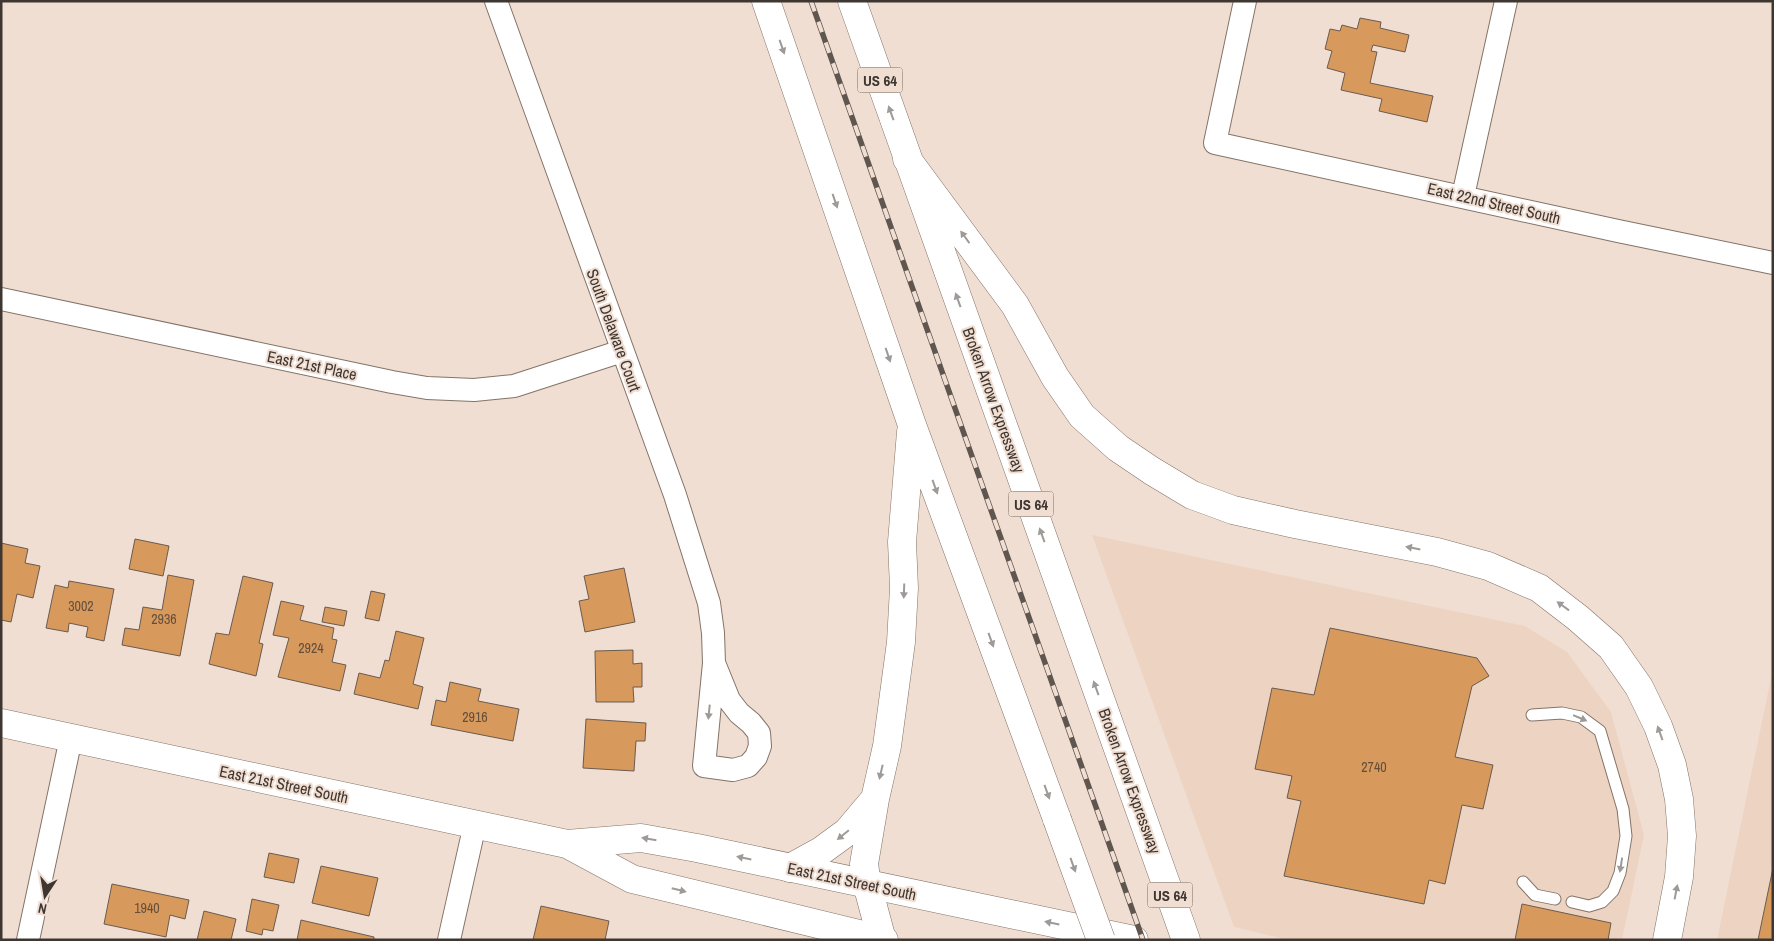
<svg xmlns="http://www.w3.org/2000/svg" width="1774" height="941" font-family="'Archivo Narrow',sans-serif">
	<rect width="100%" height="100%" fill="#f1ded2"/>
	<!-- built -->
	<path fill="#edd3c2" d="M1092,535l433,91 42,26 44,60 33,123 -22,105h-333l-55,-13z
		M1773,672v268h-56l54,-262z"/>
	<!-- building -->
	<path fill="#d8995d" stroke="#6a5b4f" d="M1360,18l21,4 -1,6 29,7 -4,17 -32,-7 -2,6 6,1 -7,31 63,13 -6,26 -48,-11 3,-12 -41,-9 4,-17 -18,-5 5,-17 -7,-2 5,-20 10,2 2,-6 15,4z
		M135,539l34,7 -6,30 -34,-7z
		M1,543l27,6 -3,14 15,3 -7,32 -16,-4 -6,28 -10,-2z
		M624,568l11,54 -50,10 -6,-31 10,-2 -5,-23z
		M168,575l26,5 -14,76 -58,-11 3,-17 14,2 4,-23 19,3z
		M243,576l30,7 -14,60 4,1 -7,32 -47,-12 7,-31 13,2z
		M69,581l45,8 -10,52 -18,-4 2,-10 -19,-4 -1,9 -22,-4 9,-43 13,3z
		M371,591l14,3 -6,27 -14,-3z
		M281,601l23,5 -4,14 34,8 -2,11 5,1 -5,22 14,3 -6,26 -62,-14 11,-39 -16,-3z
		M325,607l22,4 -3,15 -22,-4z
		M1330,628l147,30 12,18 -17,10 -17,71 38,8 -10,44 -21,-4 -17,79 -16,-4 -5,24 -140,-28 17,-75 -14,-3 5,-22 -37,-7 17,-81 42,7z
		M396,631l28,7 -11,46 10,3 -5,22 -64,-15 5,-21 21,5 5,-18 4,1z
		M633,650v14l9,-1v24h-9l1,15h-38l-1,-51z
		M450,682l31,7 -3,12 41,8 -6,32 -82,-16 5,-25 10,2z
		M586,719l60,4 -1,18h-9l-2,30 -51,-3z
		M269,853l30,6 -5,24 -30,-6z
		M321,866l57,12 -9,38 -57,-13z
		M1773,868v72h-15z
		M112,884l77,16 -4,19 -15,-4 -4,22 -62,-13z
		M252,899l27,6 -6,26 -10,-2 -1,6 -16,-4z
		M1522,904l89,19 -3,17h-93z
		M541,906l68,15 -4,19h-72z
		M204,911l32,8 -5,21h-34z
		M301,920l73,17v3h-77z"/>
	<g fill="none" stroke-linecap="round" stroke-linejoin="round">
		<defs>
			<path id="lane" d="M1532,715l30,-2 19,4 19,14 23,78 3,27 -6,37 -7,18 -11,11 -13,4 -17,-4
				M1523,882l12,13 20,4"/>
			<path id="street" d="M496,1l179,494 34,108 4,30 1,30 -10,103 29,4 15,-4 8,-9 4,-11 -1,-13 -8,-10 -12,-10 -10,-13 -15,-37
				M1245,1l-30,142 403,88 155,32
				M1463,196l43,-195
				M1,299l391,83 35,6 47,2 40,-4 108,-35
				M28,940l43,-202
				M449,940l26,-116"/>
			<path id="secondary" d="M1,723l566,121 65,35 252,61
				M567,844l74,-6 56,10 437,92"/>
			<path id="highway" d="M766,1l146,424 145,394
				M852,1l334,939
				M907,159l108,146 40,72 27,39 36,32 34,23 40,24 41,15 62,14 142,28 51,14 51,22 39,30 33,29 28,40 19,39 14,39 7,34 3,37 -3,41 -12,63
				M790,868l31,-17 26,-19 27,-32
				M882,940l-15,-56 -3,-20 11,-65 12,-53 14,-104 3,-54 -2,-46 9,-110"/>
		</defs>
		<!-- lane casing -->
		<use href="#lane" stroke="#847368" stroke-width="13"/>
		<!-- street casing -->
		<use href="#street" stroke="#847368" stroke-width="24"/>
		<!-- secondary casing -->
		<use href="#secondary" stroke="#847368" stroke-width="29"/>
		<!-- highway casing -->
		<use href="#highway" stroke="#847368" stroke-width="29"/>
		<!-- lane -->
		<use href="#lane" stroke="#fff" stroke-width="11"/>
		<!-- street -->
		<use href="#street" stroke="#fff" stroke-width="22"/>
		<!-- secondary -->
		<use href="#secondary" stroke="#fff" stroke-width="28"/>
		<!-- highway -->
		<use href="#highway" stroke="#fff" stroke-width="28"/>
		<defs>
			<path id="rail" d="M811,1l332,939"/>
		</defs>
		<!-- rail casing -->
		<use href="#rail" stroke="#605650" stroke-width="5.5"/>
		<!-- rail -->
		<use href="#rail" stroke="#f1ded2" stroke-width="4" stroke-dasharray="11" stroke-linecap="butt"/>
		<defs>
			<path id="highway-bridge" d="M1057,819l44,121"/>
		</defs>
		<!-- highway-bridge casing -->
		<use href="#highway-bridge" stroke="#847368" stroke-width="29" stroke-linecap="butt"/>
		<!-- highway-bridge -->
		<use href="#highway-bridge" stroke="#fff" stroke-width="28"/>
	</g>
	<!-- one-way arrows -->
	<defs><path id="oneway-solid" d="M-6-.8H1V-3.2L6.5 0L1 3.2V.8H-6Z" transform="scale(1.25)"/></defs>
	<g fill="#9e9a98">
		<use href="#oneway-solid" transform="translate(782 47) rotate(71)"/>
		<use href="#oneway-solid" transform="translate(891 113) rotate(-110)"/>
		<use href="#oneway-solid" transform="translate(835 201) rotate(71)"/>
		<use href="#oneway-solid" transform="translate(965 237) rotate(-126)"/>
		<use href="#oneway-solid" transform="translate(958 300) rotate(-110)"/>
		<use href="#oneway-solid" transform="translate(888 355) rotate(71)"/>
		<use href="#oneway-solid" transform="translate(935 487) rotate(70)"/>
		<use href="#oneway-solid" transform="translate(1042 535) rotate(-110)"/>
		<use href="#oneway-solid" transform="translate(1413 548) rotate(-169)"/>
		<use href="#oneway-solid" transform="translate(904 591) rotate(92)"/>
		<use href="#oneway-solid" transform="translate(1563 606) rotate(-144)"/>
		<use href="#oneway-solid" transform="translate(991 640) rotate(70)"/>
		<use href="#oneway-solid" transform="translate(1096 688) rotate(-110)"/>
		<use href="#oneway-solid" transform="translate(709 712) rotate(96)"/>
		<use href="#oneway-solid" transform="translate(1580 718) rotate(23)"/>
		<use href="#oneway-solid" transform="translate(1660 733) rotate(-110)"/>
		<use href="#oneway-solid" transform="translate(881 772) rotate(103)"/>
		<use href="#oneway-solid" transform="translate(1047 792) rotate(70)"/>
		<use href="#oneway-solid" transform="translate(843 835) rotate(141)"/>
		<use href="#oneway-solid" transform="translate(649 839) rotate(-170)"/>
		<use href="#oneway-solid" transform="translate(744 858) rotate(-168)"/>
		<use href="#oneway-solid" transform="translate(1073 865) rotate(70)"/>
		<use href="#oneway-solid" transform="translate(1621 865) rotate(99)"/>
		<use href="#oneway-solid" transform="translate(679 890) rotate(14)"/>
		<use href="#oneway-solid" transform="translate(1676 892) rotate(-79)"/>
		<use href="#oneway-solid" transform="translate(1052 923) rotate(-168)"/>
	</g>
	<g text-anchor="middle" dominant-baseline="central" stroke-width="4" stroke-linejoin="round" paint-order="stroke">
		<!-- number labels -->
		<g font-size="14" fill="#644f3c">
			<text x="81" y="606">3002</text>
			<text x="164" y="619">2936</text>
			<text x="311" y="648">2924</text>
			<text x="475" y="717">2916</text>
			<text x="1374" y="767">2740</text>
			<text x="147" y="908">1940</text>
		</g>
		<!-- shield labels -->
		<g fill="#f1ded2" stroke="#746861" stroke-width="1">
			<rect x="857.5" y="67.5" width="45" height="25" rx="4"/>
			<rect x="1008.5" y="491.5" width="45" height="25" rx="4"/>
			<rect x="1147.5" y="882.5" width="45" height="25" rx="4"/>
		</g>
		<g font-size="15" font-weight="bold" fill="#3e3631">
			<text x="880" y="80">US 64</text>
			<text x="1031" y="504">US 64</text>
			<text x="1170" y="895">US 64</text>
		</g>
		<!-- street labels -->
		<g font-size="16" fill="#3e3631" stroke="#f1ded2">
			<text transform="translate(1494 203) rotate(13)">East 22nd Street South</text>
			<text transform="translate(614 330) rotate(70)">South Delaware Court</text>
			<text transform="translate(312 365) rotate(12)">East 21st Place</text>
			<text transform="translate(994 400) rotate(70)">Broken Arrow Expressway</text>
			<text transform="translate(1130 781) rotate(70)">Broken Arrow Expressway</text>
			<text transform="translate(284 784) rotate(12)">East 21st Street South</text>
			<text transform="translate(852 881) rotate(12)">East 21st Street South</text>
		</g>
	</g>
	<!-- border -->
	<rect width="1774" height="941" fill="none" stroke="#3e3631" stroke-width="5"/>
	<!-- north arrow -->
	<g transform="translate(45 896) rotate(192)" stroke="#f1ded2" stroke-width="4" paint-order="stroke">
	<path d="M0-4L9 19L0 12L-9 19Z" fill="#3e3631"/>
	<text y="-8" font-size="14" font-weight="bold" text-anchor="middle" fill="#3e3631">N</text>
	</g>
</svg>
